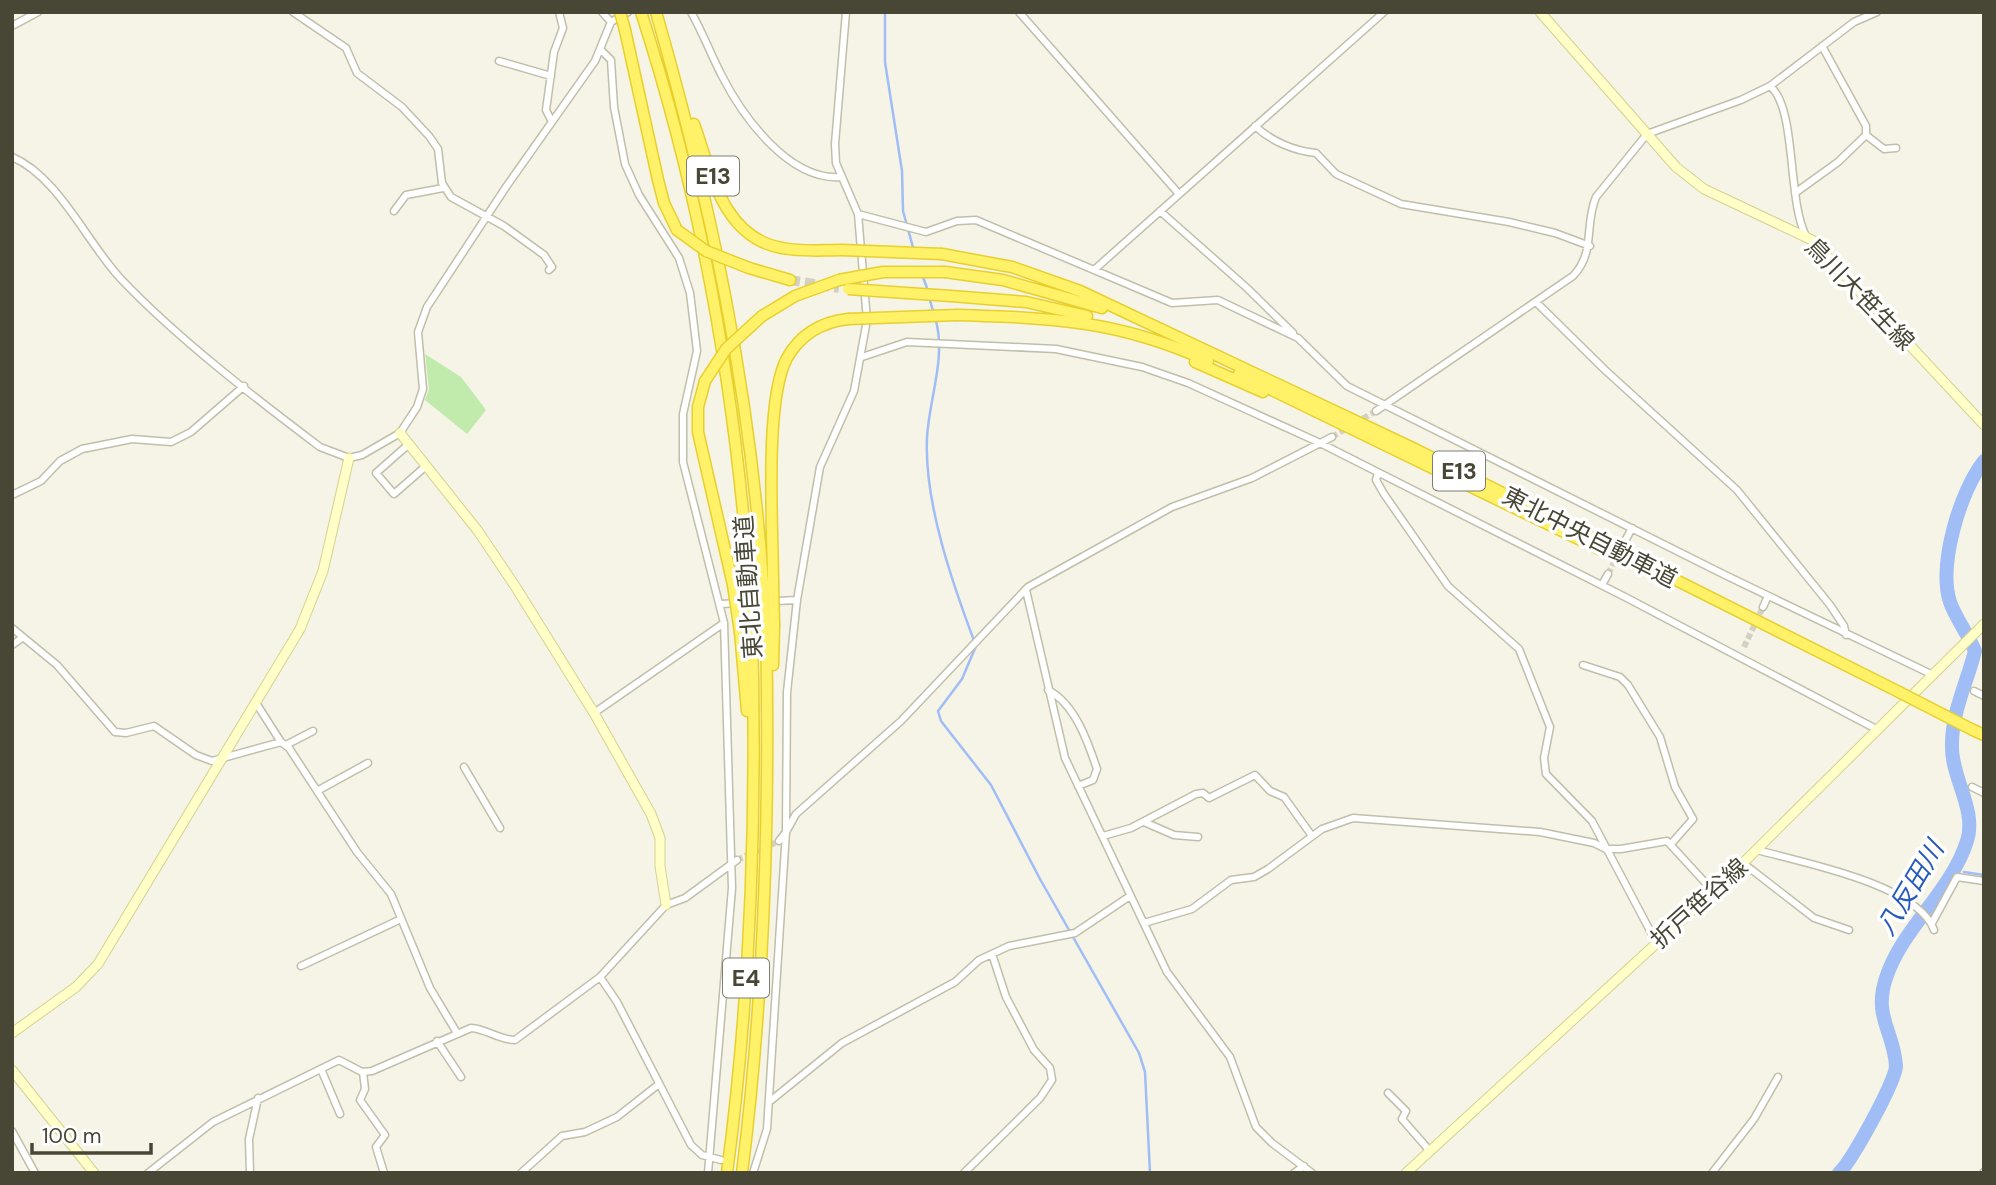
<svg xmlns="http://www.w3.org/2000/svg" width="1996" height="1185" font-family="'DM Sans','Noto Sans JP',sans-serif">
	<rect width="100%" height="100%" fill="#f5f4e7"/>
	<!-- green -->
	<path fill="#c0ebad" d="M425,354l36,23 25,33 -19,24 -42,-34 4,-11z"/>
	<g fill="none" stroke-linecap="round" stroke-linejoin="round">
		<!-- stream -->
		<path stroke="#a0bef5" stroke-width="2.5" d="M885,12v50l17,109 1,40 11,40
			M923,277l5,14
			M929,297l4,14
			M936,321c10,38 -7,78 -9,117 -3,65 26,147 49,208l-14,33 -24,32 3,10 50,64 49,94 99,174 6,19 5,101
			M1964,872l20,3"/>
		<!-- river -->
		<path stroke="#a0bef5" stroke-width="14" d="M1839,1173c12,-11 57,-92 57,-107 -2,-34 -23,-50 -10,-88 16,-50 65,-86 81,-137 10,-30 -15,-63 -15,-93 -1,-35 15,-65 23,-97 -7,-17 -19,-32 -25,-49 -12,-37 10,-111 34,-141"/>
		<!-- street-tunnel -->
		<path stroke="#d2d1c3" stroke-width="6" stroke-dasharray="6 3" stroke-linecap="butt" d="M1332,437l44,-26
			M1608,574l17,-33
			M1744,647l19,-40
			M737,860l42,-19"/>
		<!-- highway-tunnel -->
		<path stroke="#d2d1c3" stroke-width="10" stroke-dasharray="10 5" stroke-linecap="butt" d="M790,280l49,8"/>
		<defs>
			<path id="street" d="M293,12l53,36 11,25 45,34 27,29 9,13 4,34 9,14 53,29 40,29 8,12 -3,3
				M602,12l9,10
				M691,12c12,21 20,43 31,64 21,41 67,105 119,101
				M846,12l-11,132 1,19 22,51 68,18 31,-11 19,-1 196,83 46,-3 80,38 49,48 378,189 208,100
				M1019,12l160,182
				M12,26l26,-14
				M601,50l10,10 3,47 11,57 14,31 40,63 11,35 7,58 -14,63v48l41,161 8,265 -24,285
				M499,61l52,15
				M1770,86c27,22 17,114 36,150
				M552,122l-6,-12 8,-58 9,-24 -4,-16
				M1255,126c16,15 39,25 61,27l20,21 65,30 108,18 46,11 35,13
				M1866,135l18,14 12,-1
				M12,157c46,19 75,86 109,122 55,58 134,119 199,168l29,11 13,-3 38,-22 17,-26 6,-18 -5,-57 9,-25 79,-120 89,-126 16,-39 17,-10
				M1795,193l43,-31 28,-27v-9l-44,-80
				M394,211l12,-16 37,-7
				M1160,211l87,77 46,45
				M1094,270l290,-258
				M1537,303l68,67 132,120 93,115 14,21 2,9
				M862,357l45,-15 149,7 86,18 46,16 132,60 307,155 251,132
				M1376,411l197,-135c23,-24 11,-51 23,-79l51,-63 94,-34 29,-14 84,-64 23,-10
				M409,444l-33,29 18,21 32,-28
				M1378,473l-2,7 8,14 64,92 71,63 31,78 -6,31 2,16 46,47 64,121
				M12,495l29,-14 19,-20 22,-12 50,-10 39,3 20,-10 53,-46
				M1625,541l7,-13
				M1602,585l6,-11
				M1026,590l39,168 102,214 63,85 26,70 16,16 40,30
				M721,604l76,-4
				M1763,607l5,-11
				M12,628l45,37 58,67 11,1 28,-7 42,29 16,6 69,-19 8,6 68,104 34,42 39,94 27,45
				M12,645l10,-7
				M1583,665l37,12 8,8 32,52 15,50 18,32 -22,25
				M1048,690c27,14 40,52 49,79l-4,11 -15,6
				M1974,691l10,5
				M256,703l25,39
				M594,713l130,-90
				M286,745l27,-14
				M464,767l36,61
				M1972,787l12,6
				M317,791l51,-28
				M1144,822l30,13 24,2
				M1103,836l28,-8 65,-34 7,-1 6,5 46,-23 15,16 14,6 28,39
				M779,841l7,-9 1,-140 10,-92 23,-133 34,-76 13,-71 -9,-106
				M1757,850c43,12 161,34 177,80
				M1743,863l71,55 35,12
				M1144,923l48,-14 39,-29 23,-3 14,-8 54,-40 31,-11 187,14 54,11 12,6h15l46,-8 46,50
				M1932,923l25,-46 27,4
				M301,966l100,-47
				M600,977l17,25 74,143 11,10 19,5
				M437,1041l24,36
				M321,1069l19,45
				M363,1072l2,17 -5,11 25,35 -9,12 8,26
				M1388,1093l18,18 -4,8 27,31
				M769,1102l73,-59 113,-61 24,-22 30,-14 66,-13 55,-37
				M12,1131l23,42
				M148,1173l65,-51 126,-62 23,12 10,-1 99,-43c16,1 28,12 44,12l85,-63 66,-72 19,-7 52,-38
				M250,1173l-1,-34 9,-41
				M521,1173l41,-37 23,-4 32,-15 42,-33
				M753,1173l14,-44 19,-297 10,-18 105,-93 127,-134 144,-80 80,-29 80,-41
				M964,1173l76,-75 12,-18 -2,-12 -16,-18 -28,-53 -14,-43
				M1294,1173l10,-7
				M1712,1173l42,-54 24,-42
				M1983,1173l1,-1"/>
			<path id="secondary" d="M1540,12l136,155 28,22 108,51 172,185
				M400,433l78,98 37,55 79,127 57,101 9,24v28l6,39
				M12,1033l64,-46 22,-23 202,-335 23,-58 26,-113
				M12,1070l82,103
				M1406,1173l325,-298 253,-251"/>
			<path id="highway" d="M641,12c60,185 94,377 108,570
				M656,12c54,188 94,376 107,571
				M625,30l33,150 6,23 13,27
				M694,124c17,48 29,114 88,124 20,4 40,2 60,2
				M942,254l70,13 68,24 337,159 482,242
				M749,268l41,12
				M945,272l58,8 99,28
				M951,296l75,6 61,14
				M957,315c96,3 161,5 251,46
				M762,316l33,-20 44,-16
				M1195,362l68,30
				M1239,374l360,175
				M705,381l-7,26v25l35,153
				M773,583c0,-53 -9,-182 14,-225 14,-25 35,-36 61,-39
				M740,632l7,79
				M773,665l1,-39
				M1973,730l11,5
				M727,1173c24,-180 30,-362 25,-543
				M742,1173c23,-182 28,-364 24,-546"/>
		</defs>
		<!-- street casing -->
		<use href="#street" stroke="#c1bea9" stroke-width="9"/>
		<!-- secondary casing -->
		<use href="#secondary" stroke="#d4d292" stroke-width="11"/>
		<!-- highway casing -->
		<use href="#highway" stroke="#e7d02e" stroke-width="13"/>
		<!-- street -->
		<use href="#street" stroke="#fff" stroke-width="6"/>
		<!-- secondary -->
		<use href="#secondary" stroke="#ffffc7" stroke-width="9"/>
		<!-- highway -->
		<use href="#highway" stroke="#fff168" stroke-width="10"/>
		<defs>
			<path id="highway-bridge" d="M620,12l5,18
				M677,230l29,21 43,17
				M842,250l100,4
				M839,280l44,-8h62
				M848,289l103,7
				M848,319l109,-4
				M705,381l21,-32 36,-33
				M749,582l3,48
				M763,583l3,44
				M773,583l1,43
				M733,585l7,47
				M1899,692l74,38"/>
		</defs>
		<!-- highway-bridge casing -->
		<use href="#highway-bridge" stroke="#e7d02e" stroke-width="13" stroke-linecap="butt"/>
		<!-- highway-bridge -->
		<use href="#highway-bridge" stroke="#fff168" stroke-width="10"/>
	</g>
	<g text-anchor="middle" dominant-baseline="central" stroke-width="7" stroke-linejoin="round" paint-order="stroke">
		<!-- shield labels -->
		<g fill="#fff" stroke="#7f7e72" stroke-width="2">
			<rect x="687" y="156.5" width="52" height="39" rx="5"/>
			<rect x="1433" y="451.5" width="52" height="39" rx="5"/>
			<rect x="723" y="958.5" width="46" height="39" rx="5"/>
		</g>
		<g font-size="23" font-weight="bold" fill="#484635">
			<text x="713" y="176">E13</text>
			<text x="1459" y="471">E13</text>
			<text x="746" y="978">E4</text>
		</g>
		<!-- street labels -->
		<g font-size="24" fill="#484635" stroke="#fff">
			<text transform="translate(1860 294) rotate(46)">鳥川大笹生線</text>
			<text transform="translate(1590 537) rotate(27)">東北中央自動車道</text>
			<text transform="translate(748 587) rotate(-94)">東北自動車道</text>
			<text transform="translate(1699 903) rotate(-42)">折戸笹谷線</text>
		</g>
		<!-- water labels -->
		<g font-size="26" font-style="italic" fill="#2759bc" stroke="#fff">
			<text transform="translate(1910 888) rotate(-59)">八反田川</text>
		</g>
	</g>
	<!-- border -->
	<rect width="1996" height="1185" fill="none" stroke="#484635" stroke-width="28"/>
	<!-- scale -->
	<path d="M32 1143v10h119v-10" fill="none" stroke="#484635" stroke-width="3.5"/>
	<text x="42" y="1143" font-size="21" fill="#484635" stroke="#ffffff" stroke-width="5" paint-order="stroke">100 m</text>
</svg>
